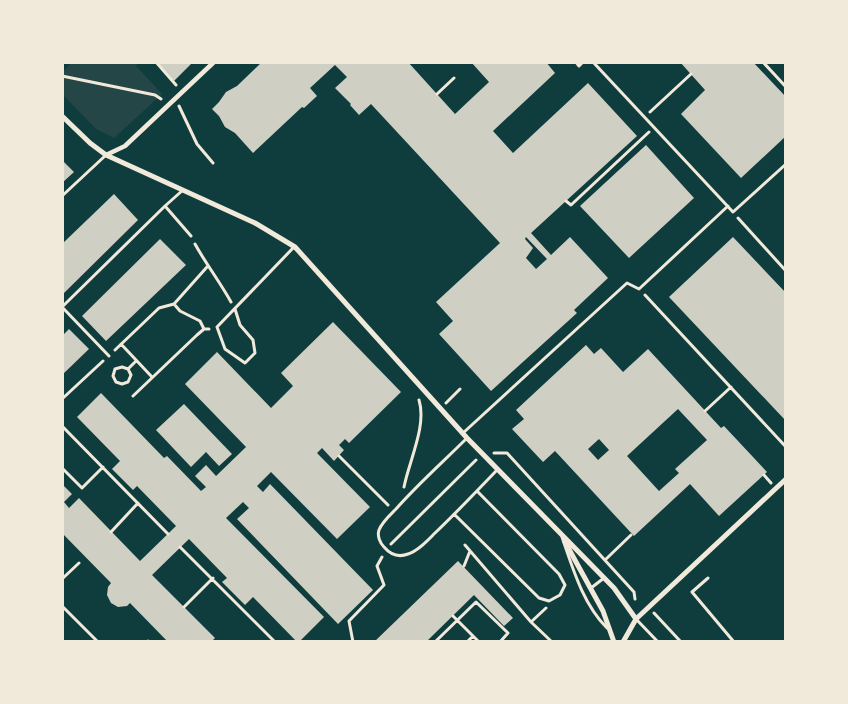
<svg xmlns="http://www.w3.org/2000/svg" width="848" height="704" font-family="'Sofia Sans Condensed',sans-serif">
	<rect width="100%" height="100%" fill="#0f3d3e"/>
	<!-- green -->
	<path fill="#244646" d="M72,62l67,1 -3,3 26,28 -48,44 -18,-9 -33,-34v-23z"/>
	<!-- building -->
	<path fill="#cfcfc3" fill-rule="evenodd" d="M157,62h36l-19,19z
		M262,62h146l47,52 34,-32 -18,-20h75l9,11 -62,58 20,22 75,-70 49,53 -106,97 20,22 19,-18 38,41 -34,32 3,3 -86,78 -52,-57 14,-13 -17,-19 64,-59 -129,-139 -12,11 -9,-10 1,-1 -16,-16 12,-11 -12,-12 -25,23 7,8 -13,12 -2,-1 -49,46 -18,-20 -10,-6 -6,-11 -7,-7 7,-7 7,-10 11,-6zM526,237l21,22 -11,10 -10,-11 7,-10 -8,-9z
		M680,62h73l33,35v39l-45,42 -60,-64 24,-24z
		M646,145l48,53 -65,60 -49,-52z
		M62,160l12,12 -12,11z
		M114,194l24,26 -76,75v-51z
		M733,237l53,56v128l-117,-124z
		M160,239l26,26 -80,76 -24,-25z
		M333,322l68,70 -52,51 -4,-4 -6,6 5,5 -10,11 -12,-13 -5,5 53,54 -33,32 -66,-67 -14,14 6,6 7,-8 103,106 -35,34 -101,-105 12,-11 -6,-6 -17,16 98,99 -25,25h-2l-44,-45 -8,8 -23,-23 5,-4 -38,-39 -37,36 63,63 -4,4h-43l-38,-39 -3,3 -9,1 -7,-4 -4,-8 1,-8 3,-4 -49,-50v-49l10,10 -8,8 5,6 10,-10 61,63 36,-35 -39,-40 -4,4 -21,-21 8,-8 -43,-44 24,-24 63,65 3,-2 34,35 5,-4 -11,-11 11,-11 10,11 30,-29 -61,-63 32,-32 54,56 22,-22 -12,-13z
		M69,329l20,20 -27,26v-39z
		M586,345l8,9 7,-6 22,24 25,-23 73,79 3,-2 43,46 -48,44 -29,-32 -56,52 -79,-85 -12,11 -31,-33 12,-10 -8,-9zM678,409l29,31 -32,29 4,4 -20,18 -32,-35zM599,439l10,11 -11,10 -10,-11z
		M184,404l48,50 -13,12 -13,-14 -15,15 -35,-37z
		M458,561l55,57 -9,8 -30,-31 -48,47h-52z"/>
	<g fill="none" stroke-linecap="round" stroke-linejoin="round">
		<!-- path -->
		<path stroke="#f1e9da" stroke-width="3" d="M156,62l20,23
			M763,62l23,25
			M62,76l93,19 6,4
			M437,94l17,-16
			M179,106l18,38 16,19
			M650,112l41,-38
			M566,201l5,4 78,-73
			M738,218l48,53
			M195,244c11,20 25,38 36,58
			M645,295l141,152
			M174,304l6,7 20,10 4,8
			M121,344l31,33
			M115,350l44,-42 15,-4 33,-37
			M128,369l3,6 -3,7 -6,2 -6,-2 -3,-6 2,-7 7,-2 6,2 8,-8
			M133,396l64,-61 7,-6h5
			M62,399l41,-38
			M446,403l14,-14
			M705,411l26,-24
			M62,426l106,108
			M494,453h13l127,139 1,7
			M339,456l49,49
			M62,468l20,20 21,-21
			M764,475l7,8
			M404,487c5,-26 23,-61 15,-87
			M111,532l27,-29
			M391,544l85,-84
			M465,545l66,77 21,20
			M180,547l95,95
			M605,560l26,-25
			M464,566l6,-15
			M62,579l17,-16
			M62,606l36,36
			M184,607l29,-29
			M654,613l27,29
			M453,616l26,26
			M531,622l15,-14
			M148,642v-1
			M353,642l-4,-21 35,-36 -7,-19 5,-9
			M435,642l41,-40 32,31 -8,9
			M467,642l6,-6"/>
		<!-- service -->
		<path stroke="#f1e9da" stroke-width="3" d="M576,62l3,4 4,-4
			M593,62l140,150 53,-48
			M62,196l44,-41
			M165,206l26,30
			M62,307l103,-101 18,-16
			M62,307l47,49
			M235,309l5,16 13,15 2,13 -10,10 -20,-14 -8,-22 77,-80
			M463,433l164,-150 12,6 89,-83
			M467,438c-24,24 -49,46 -71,71 -6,6 -14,13 -17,21 -2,6 1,13 5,17 6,7 14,11 24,7 10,-3 19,-13 27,-21 21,-20 41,-41 62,-63
			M454,514l85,84 10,3 11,-6 5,-10 -6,-11 -82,-83
			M562,537c11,32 21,67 45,91
			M708,578l-16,14 42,50
			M591,588l13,-10
			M636,619l22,23"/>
		<!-- pedestrian -->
		<path stroke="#f1e9da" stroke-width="4.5" d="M106,155l19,-9 89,-84"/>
		<!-- minor -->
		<path stroke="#f1e9da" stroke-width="5" d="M62,116l28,27 16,12 149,68 40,24 172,191 147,150 22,31
			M565,542l38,69 11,31
			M623,642l13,-23 150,-140"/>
	</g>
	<!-- border -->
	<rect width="848" height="704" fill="none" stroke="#f1e9da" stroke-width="128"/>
</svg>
